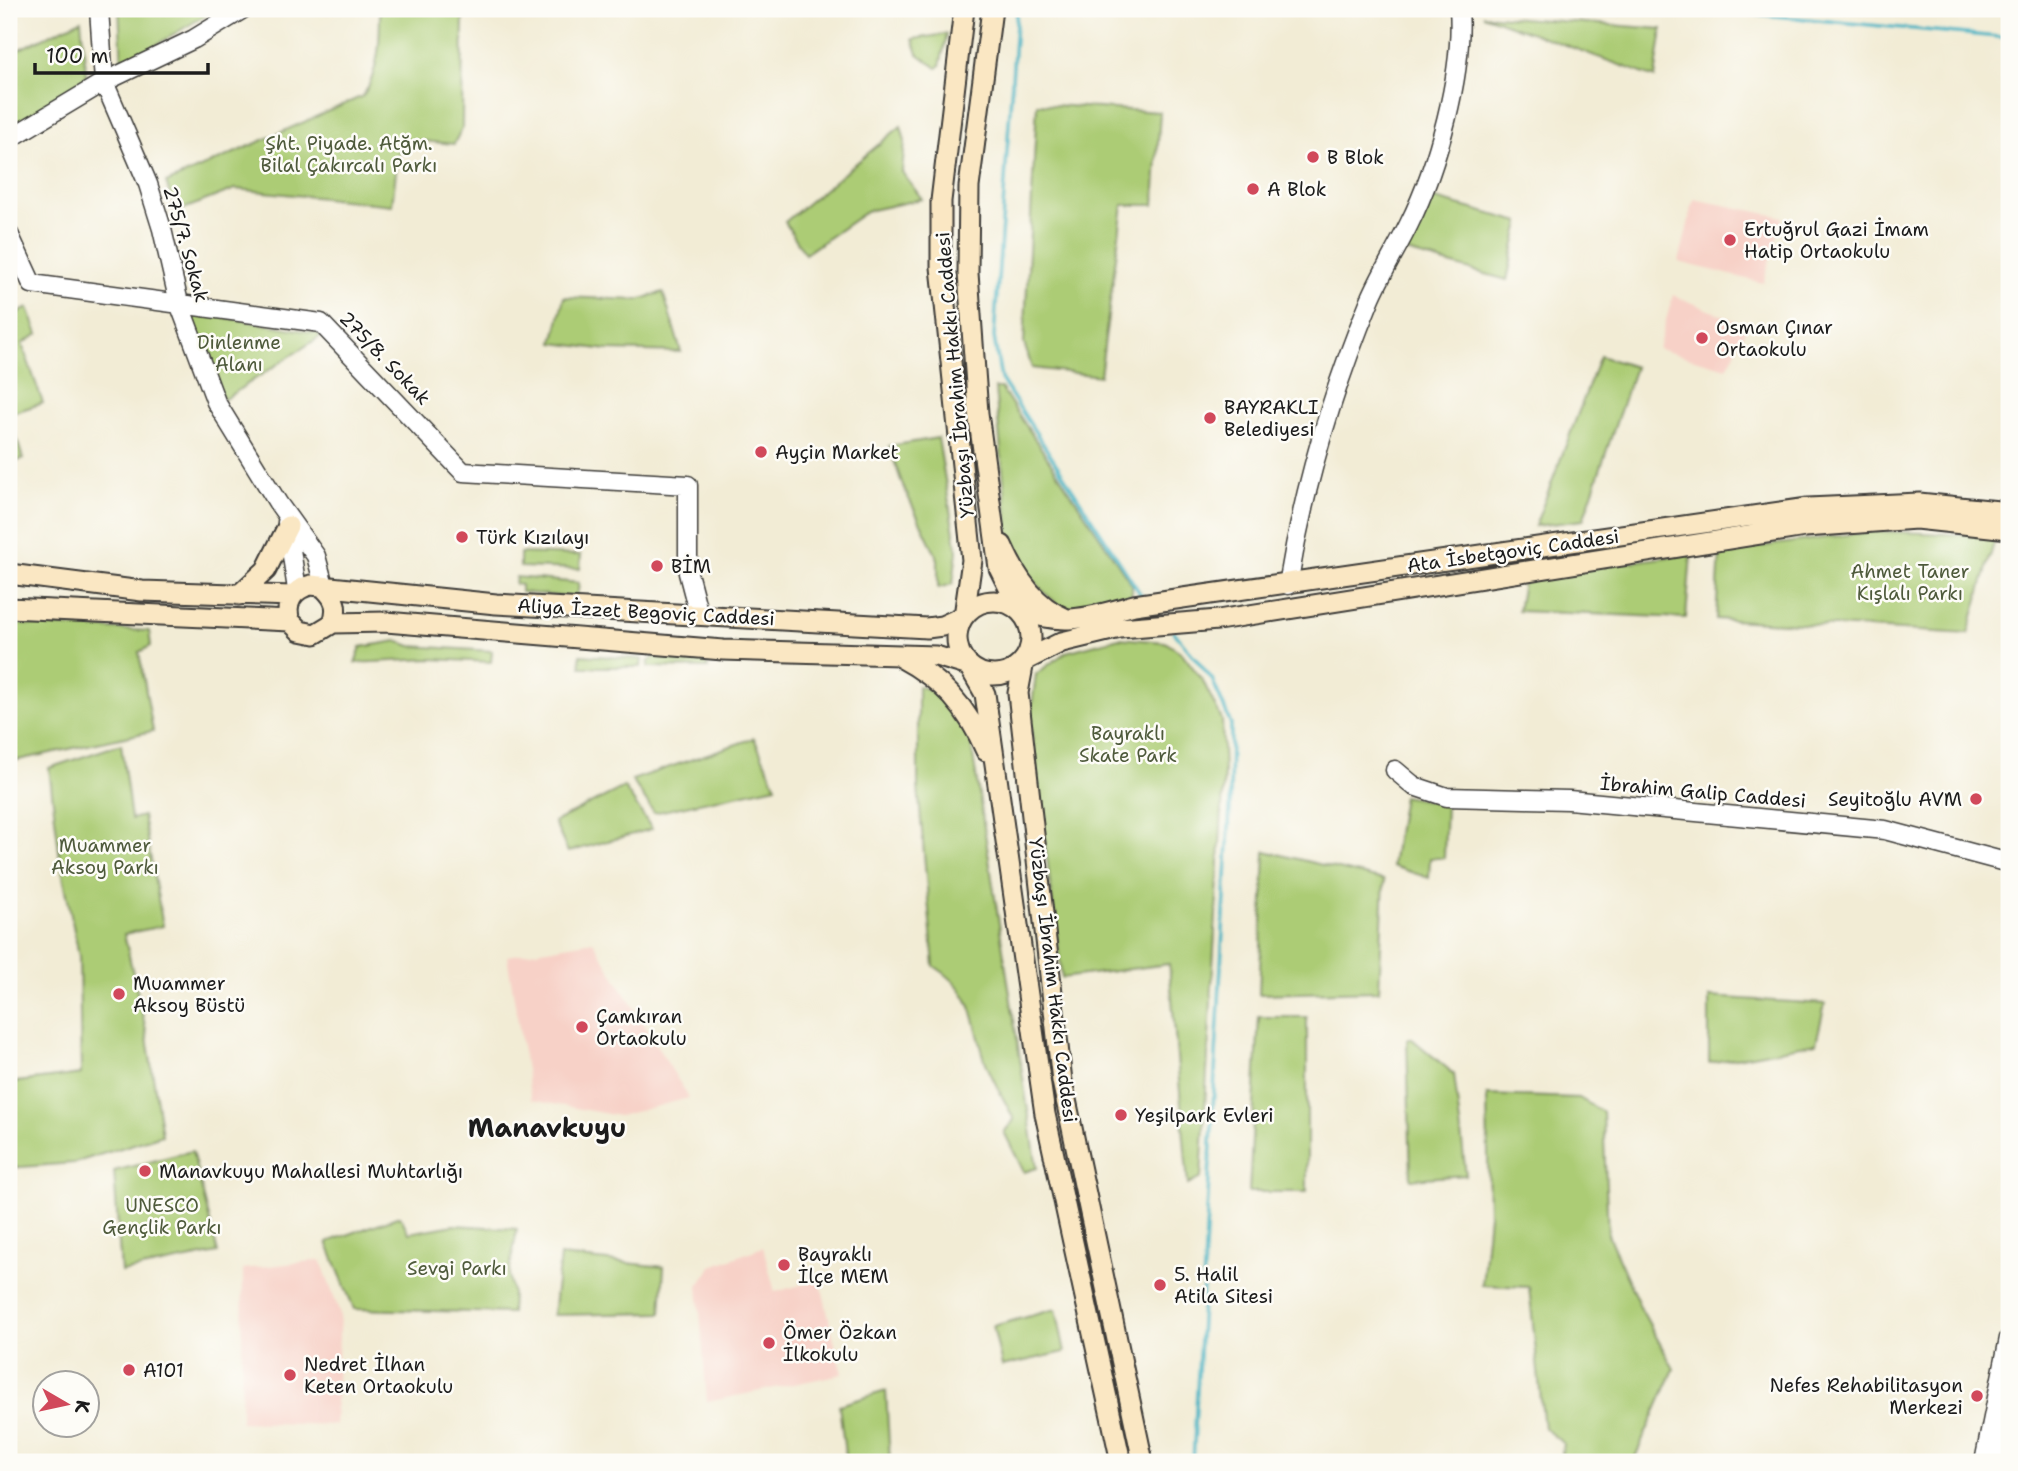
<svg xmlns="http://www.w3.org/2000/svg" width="2018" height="1471" font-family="'Shantell Sans',sans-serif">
	<rect width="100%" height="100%" fill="#fdfcf7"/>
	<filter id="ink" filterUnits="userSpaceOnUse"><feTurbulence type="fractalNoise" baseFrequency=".0143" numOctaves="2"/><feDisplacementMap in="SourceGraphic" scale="14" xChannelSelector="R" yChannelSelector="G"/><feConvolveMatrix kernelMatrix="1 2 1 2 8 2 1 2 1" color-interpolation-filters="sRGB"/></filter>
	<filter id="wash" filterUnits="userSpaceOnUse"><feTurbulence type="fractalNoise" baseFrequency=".00686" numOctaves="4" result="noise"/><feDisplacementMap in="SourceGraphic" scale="28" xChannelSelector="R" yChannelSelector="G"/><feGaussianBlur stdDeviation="1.57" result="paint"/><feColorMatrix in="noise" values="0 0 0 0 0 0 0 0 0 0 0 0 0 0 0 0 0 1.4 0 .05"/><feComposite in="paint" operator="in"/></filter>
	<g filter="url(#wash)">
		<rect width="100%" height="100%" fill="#f2ecd5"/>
		<!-- built -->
		<path fill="#f7d1c7" d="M1694,199l89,18 -20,66 -84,-21z
			M1673,295l75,31 -21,42 -69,-19z
			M593,941l96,157 -70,18 -88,-16 -24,-144z
			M763,1247l12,45 45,-12 22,94 -135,28 -9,-116 14,-20z
			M321,1260l19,54 -5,111 -94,-3 2,-153z"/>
		<!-- green -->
		<path fill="#accc74" stroke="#647448" stroke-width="2" d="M119,9h97l-94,56z
			M380,9h83l-1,119 -8,16 -54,-5 -8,66 -157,-16 -59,23 -10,-29 197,-87c17,-27 17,-57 17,-87z
			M1483,15l179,14 -7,49z
			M81,20l6,64 -78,50v-80z
			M947,34l-7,32 -3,2 -19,-14 -5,-15z
			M1037,104l123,8 -6,93h-31l-23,171 -68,-8 -8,-25z
			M901,126l4,15 -3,31 20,27 -55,12 -62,43 -20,-32z
			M1428,197l92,25 -13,58 -104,-29z
			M663,292l18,60 -73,-2 -55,-7 11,-46 74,3z
			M28,308l10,26 -16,10 21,59 -34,11 14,45 -14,5v-147z
			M186,311l138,23 -101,66z
			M1600,356l35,11 -52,153 -48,6z
			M995,388h6l131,197v8c-12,10 -44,24 -60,18 -27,-9 -56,-50 -63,-76z
			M938,438l19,113 -4,33 -15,4v-29l-35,-73 -14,-40z
			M1875,531l121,5 -28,98 -252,-15 4,-67z
			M520,553l61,2 -1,14 -60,-2z
			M1691,554l-5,64 -168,-7 6,-35z
			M516,577l63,6 -2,15 -56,-6v-7l-6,-1z
			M14,624l135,7 2,15 -12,6 14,79 -144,31v-91l8,-2z
			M1119,638l46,4 17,11 21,28 19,39 2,53 -23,405 -13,7 -19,-221 -107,14 -32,-257 6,-47 30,-22z
			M397,641l14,5 81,5 -1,11 -61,-3 -75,4 6,-16z
			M580,655l62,4 -1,8h-60z
			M657,656l48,1 3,11 -60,-1 1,-6z
			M918,686c32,9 39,27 53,57l66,425 -13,4 -20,-40 10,-12c-9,-20 -22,-40 -29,-60 -13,-41 -9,-68 -51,-94l-16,-179z
			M754,738l22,48 -122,27 -22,-33z
			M121,744l10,75 12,-3 20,110 -39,8 22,96 16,105 -88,28 -65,5v-85l72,-9 -2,-118 -19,-97 -11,-91z
			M624,787l28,42 -84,23 -14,-30z
			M1403,796l43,8 -2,54h-14l-1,20 -37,-12z
			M1265,851l119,29 -5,111 -120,3z
			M1709,997l116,7 -9,39 -107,20z
			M1259,1017h48v175h-58z
			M1411,1038l43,36 12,101 -55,4 -4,-139z
			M1487,1095l92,3 24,14 5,123 33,74 33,60 -41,93h-74l5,-18 -20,-16 -15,-141 -47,-2 7,-70z
			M192,1151l26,102 -97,19 -7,-101z
			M400,1216l9,17 45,-8 63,4 -8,46 3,17 -1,21 -157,-4 -27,-67z
			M560,1256l104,11 -3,46 -108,2z
			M1056,1309l9,43 -63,14 -9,-40z
			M886,1391l4,71h-44l-7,-57z"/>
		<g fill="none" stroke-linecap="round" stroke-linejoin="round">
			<!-- stream -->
			<path stroke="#46b3c3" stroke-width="3.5" d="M1017,9l-23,328 7,42 142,219
				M1700,9l309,29
				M1174,632l38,47 19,45 -1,83 -37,655"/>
		</g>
	</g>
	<g filter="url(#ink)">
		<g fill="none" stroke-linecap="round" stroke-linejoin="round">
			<defs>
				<path id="tertiary" d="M99,9l5,73 44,102 14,45 17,74 37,99 62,101 38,53 9,33
					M9,139l95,-57 90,-43 49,-30
					M9,234l23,50 289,39 142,149 225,13v88l11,42
					M287,522l10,68
					M1288,585c16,-99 44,-193 82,-285 11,-26 27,-51 39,-76 28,-56 55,-152 50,-215
					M1395,770l19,16 33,11 122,3 316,30 124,33
					M1984,1462l25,-124
					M2000,1462l9,-39"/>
				<path id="secondary" d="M964,9l-23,192v66l31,293 -8,56
					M992,9l-23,178 -1,86 10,140 21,155 21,42
					M1002,545c12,28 32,61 63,73
					M9,574l133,17 150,5
					M325,589c11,11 13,19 8,34l-18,11 -15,-3 -10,-10c-6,-18 3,-32 21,-36l185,19 431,24 15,-2 22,-10
					M239,595l27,-25 22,-44
					M957 638a37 37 0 1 1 74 0a37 37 0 1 1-74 0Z
					M9,608l281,13
					M1020,610c44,17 71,7 114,-5l674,-97 111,-5 90,9
					M333,623l53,-1 337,28 213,6 33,10
					M900,657c43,23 67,50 86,94
					M1024,661l38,-19 58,-14 98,-8 587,-93 111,-8 93,10
					M1024,661l-6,32 44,388 81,381
					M969,666l16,28 60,420 76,348"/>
			</defs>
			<!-- tertiary casing -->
			<use href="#tertiary" stroke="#3c3b38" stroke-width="21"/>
			<!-- secondary casing -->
			<use href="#secondary" stroke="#3c3b38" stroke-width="23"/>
			<!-- tertiary -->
			<use href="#tertiary" stroke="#fff" stroke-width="18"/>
			<!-- secondary -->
			<use href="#secondary" stroke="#fae7c3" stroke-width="19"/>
		</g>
	</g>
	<!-- markers -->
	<g fill="#d1495b" stroke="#fdfcf7" stroke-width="2.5">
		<circle cx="1313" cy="157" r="7"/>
		<circle cx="1253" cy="189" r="7"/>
		<circle cx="1730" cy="240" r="7"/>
		<circle cx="1702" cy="338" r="7"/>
		<circle cx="1210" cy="418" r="7"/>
		<circle cx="761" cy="452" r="7"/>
		<circle cx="462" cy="537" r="7"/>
		<circle cx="657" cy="566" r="7"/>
		<circle cx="1976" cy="799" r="7"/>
		<circle cx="119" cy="994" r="7"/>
		<circle cx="582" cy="1027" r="7"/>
		<circle cx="1121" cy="1115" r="7"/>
		<circle cx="145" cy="1171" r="7"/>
		<circle cx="784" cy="1265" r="7"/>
		<circle cx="1160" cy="1285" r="7"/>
		<circle cx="769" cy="1343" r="7"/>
		<circle cx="129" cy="1370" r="7"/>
		<circle cx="290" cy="1375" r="7"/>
		<circle cx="1977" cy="1396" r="7"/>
	</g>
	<g text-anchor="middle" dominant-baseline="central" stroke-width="5" stroke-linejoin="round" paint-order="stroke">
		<!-- park labels -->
		<g font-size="19" fill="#4e5a3b" stroke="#fdfcf7">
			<text x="349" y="143">Şht. Piyade. Atğm.<tspan x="349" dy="22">Bilal Çakırcalı Parkı</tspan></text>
			<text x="239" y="342">Dinlenme<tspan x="239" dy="22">Alanı</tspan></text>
			<text x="1910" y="571">Ahmet Taner<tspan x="1910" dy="22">Kışlalı Parkı</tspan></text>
			<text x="1128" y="733">Bayraklı<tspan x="1128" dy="22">Skate Park</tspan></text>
			<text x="105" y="845">Muammer<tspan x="105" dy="22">Aksoy Parkı</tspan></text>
			<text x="162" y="1205">UNESCO<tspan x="162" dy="22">Gençlik Parkı</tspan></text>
			<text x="457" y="1268">Sevgi Parkı</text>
		</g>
		<!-- poi labels -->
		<g font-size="19" fill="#1c1c1c" stroke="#fdfcf7" text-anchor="start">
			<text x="1327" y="157">B Blok</text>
			<text x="1267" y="189">A Blok</text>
			<text x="1744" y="229">Ertuğrul Gazi İmam<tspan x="1744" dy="22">Hatip Ortaokulu</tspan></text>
			<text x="1716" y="327">Osman Çınar<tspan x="1716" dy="22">Ortaokulu</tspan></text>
			<text x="1224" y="407">BAYRAKLI<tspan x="1224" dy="22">Belediyesi</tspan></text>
			<text x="775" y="452">Ayçin Market</text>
			<text x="476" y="537">Türk Kızılayı</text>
			<text x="671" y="566">BİM</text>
			<text x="1962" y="799" text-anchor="end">Seyitoğlu AVM</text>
			<text x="133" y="983">Muammer<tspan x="133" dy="22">Aksoy Büstü</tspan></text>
			<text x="596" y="1016">Çamkıran<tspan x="596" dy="22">Ortaokulu</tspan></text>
			<text x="1135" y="1115">Yeşilpark Evleri</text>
			<text x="159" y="1171">Manavkuyu Mahallesi Muhtarlığı</text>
			<text x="798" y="1254">Bayraklı<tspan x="798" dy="22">İlçe MEM</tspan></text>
			<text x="1174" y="1274">5. Halil<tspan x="1174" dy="22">Atila Sitesi</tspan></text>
			<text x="783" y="1332">Ömer Özkan<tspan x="783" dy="22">İlkokulu</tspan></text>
			<text x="304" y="1364">Nedret İlhan<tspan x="304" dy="22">Keten Ortaokulu</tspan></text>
			<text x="143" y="1370">A101</text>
			<text x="1963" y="1385" text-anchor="end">Nefes Rehabilitasyon<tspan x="1963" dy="22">Merkezi</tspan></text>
		</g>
		<!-- street labels -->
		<g font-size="19" fill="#1c1c1c" stroke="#fdfcf7">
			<text transform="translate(186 244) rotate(74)">275/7. Sokak</text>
			<text transform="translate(385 358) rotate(46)">275/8. Sokak</text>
			<text transform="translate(955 375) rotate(-95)">Yüzbaşı İbrahim Hakkı Caddesi</text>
			<text transform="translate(1513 551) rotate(-8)">Ata İsbetgoviç Caddesi</text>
			<text transform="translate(646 612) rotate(3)">Aliya İzzet Begoviç Caddesi</text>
			<text transform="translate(1703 792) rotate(5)">İbrahim Galip Caddesi</text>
			<text transform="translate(1053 980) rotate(83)">Yüzbaşı İbrahim Hakkı Caddesi</text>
		</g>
		<!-- district labels -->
		<g font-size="26" font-weight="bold" fill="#1c1c1c" stroke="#fdfcf7">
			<text x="547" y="1127">Manavkuyu</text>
		</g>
	</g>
	<!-- margin -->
	<rect width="2018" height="1471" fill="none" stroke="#fdfcf7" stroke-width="35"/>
	<!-- north arrow -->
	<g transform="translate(66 1404) rotate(99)"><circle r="33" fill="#fdfcf7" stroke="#a3a29f" stroke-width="2"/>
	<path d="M0-5L12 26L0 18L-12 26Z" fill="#d1495b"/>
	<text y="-10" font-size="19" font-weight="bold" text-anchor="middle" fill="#1c1c1c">K</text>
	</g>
	<!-- scale -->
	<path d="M35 63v10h173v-10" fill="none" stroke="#1c1c1c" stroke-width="3.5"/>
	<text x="46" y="63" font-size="21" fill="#1c1c1c" stroke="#fdfcf7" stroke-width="5" paint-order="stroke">100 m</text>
</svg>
